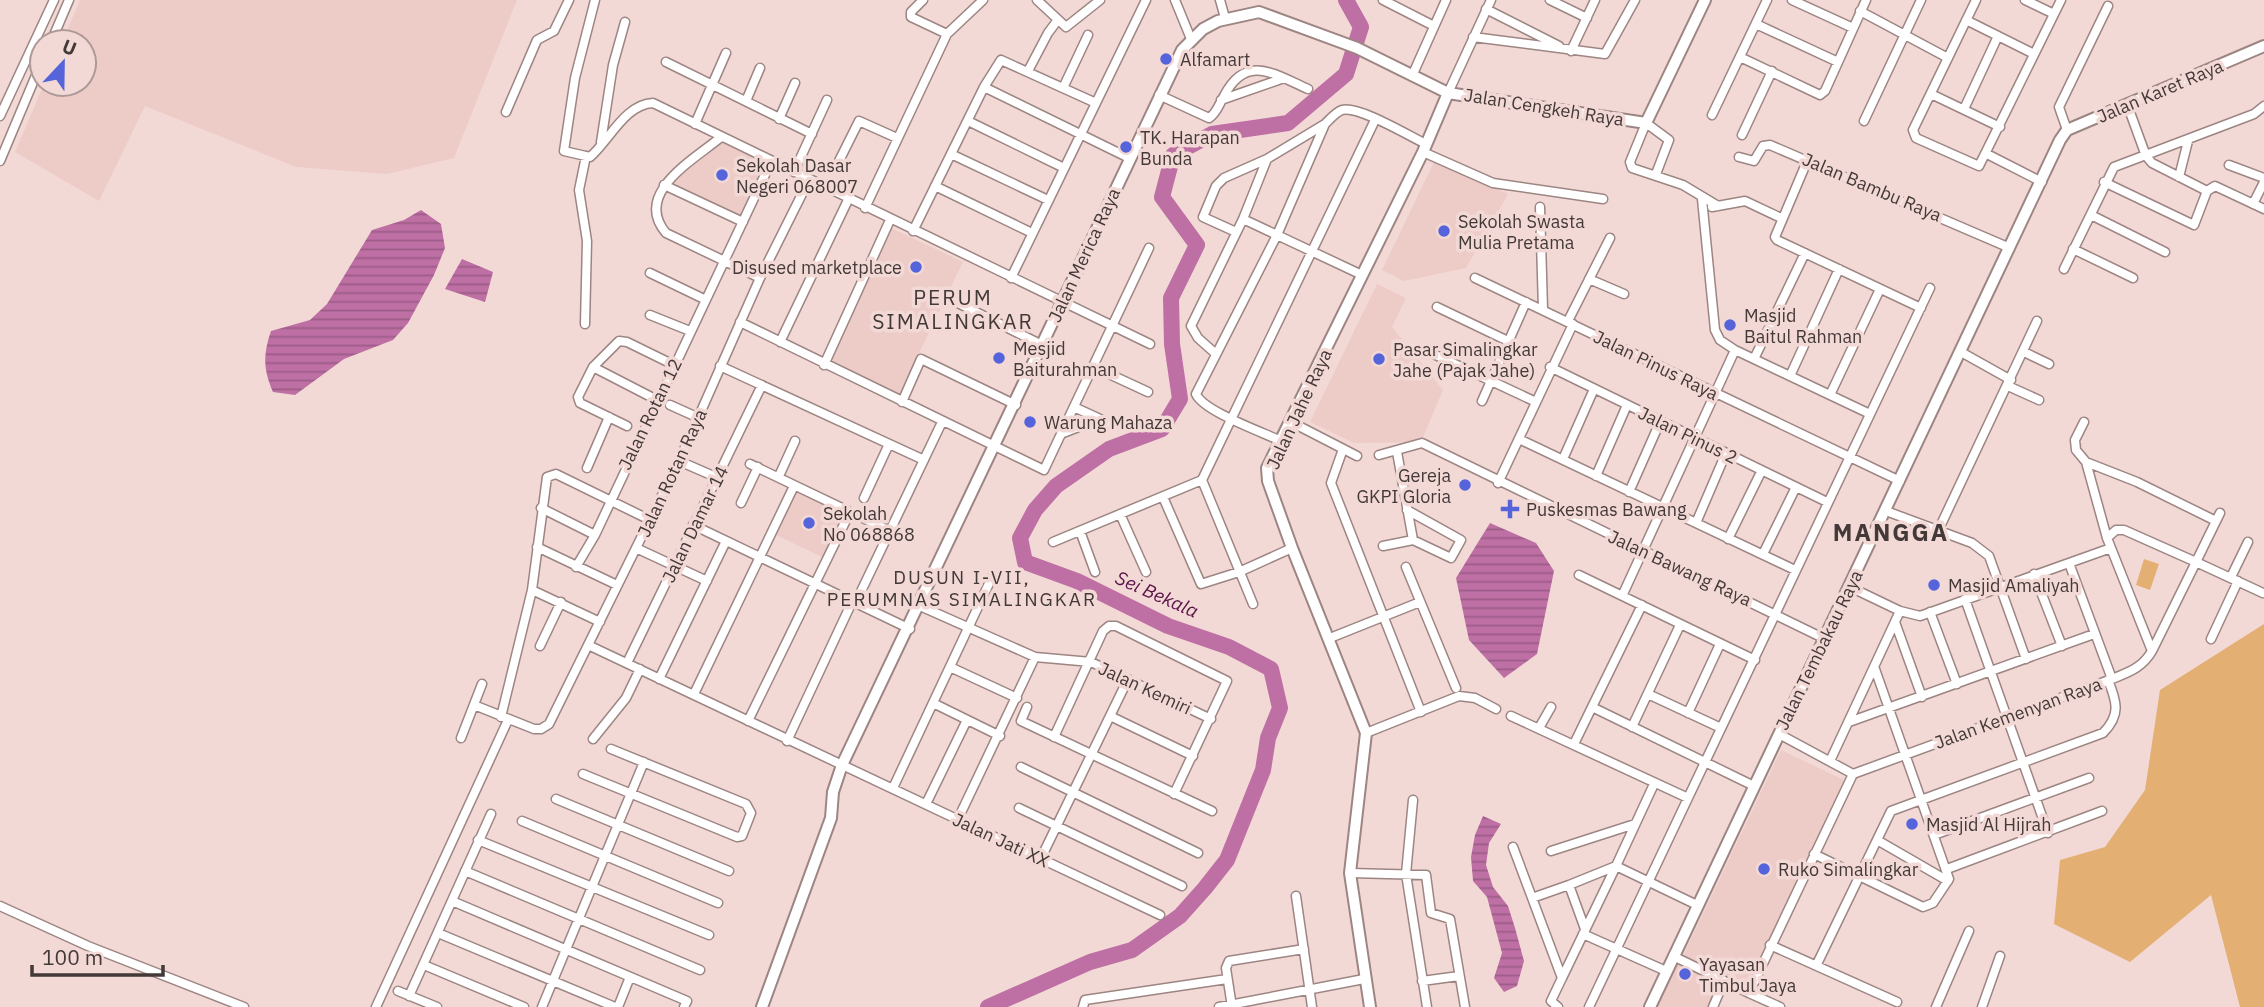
<svg xmlns="http://www.w3.org/2000/svg" width="2264" height="1007" font-family="'IBM Plex Sans',sans-serif">
	<defs>
		<pattern id="water-rules" width="6" height="5" patternUnits="userSpaceOnUse" patternTransform="scale(1.75)"><rect width="6" height="5" fill="#be6fa4"/><path d="M0 2.5h6" fill="none" stroke="#9c5c87"/></pattern>
	</defs>
	<rect width="100%" height="100%" fill="#f3d9d6"/>
	<!-- built -->
	<path fill="#edcbc7" d="M80,0h437l-63,158 -67,16 -91,-7 -151,-61 -46,95 -84,-49 29,-68h40v-42h-22z
		M719,140l49,23 -25,57 -74,-34z
		M1435,160l73,34 -42,74 -62,13 -22,-11z
		M891,228l72,34 -64,133 -71,-34z
		M1377,284l29,14 -14,29 51,63 -22,52 -67,1 -44,-21z
		M794,488l52,25 -22,45 -52,-25z
		M1781,750l63,30 -96,211 -66,-33z
		M1677,963l45,22 -11,22h-56z"/>
	<!-- green -->
	<path fill="#e3af73" d="M2144,559l15,5 -9,26 -14,-5z
		M2264,624v383h-24l-29,-112 -81,67 -76,-38 6,-64 45,-13 40,-57 15,-100z"/>
	<!-- water -->
	<path fill="url(#water-rules)" d="M421,210l20,14 4,24 -11,27 -26,48 -15,17 -49,19 -49,36 -22,-3c-10,-23 -10,-38 -2,-61l39,-11 17,-16 45,-74 32,-10z
		M462,259l31,13 -8,30 -40,-13z
		M1490,523l46,20 18,28 -17,83 -33,24 -35,-38 -13,-62z
		M1483,816l18,8 -12,19 -3,22 7,22 15,19 7,22 9,33 -7,25 -13,6 -10,-14 8,-25 -15,-56 -14,-16 -2,-24 4,-22z"/>
	<g fill="none" stroke-linecap="round" stroke-linejoin="round">
		<!-- river -->
		<path stroke="#be6fa4" stroke-width="16" d="M988,1007l102,-45 42,-12 48,-34 25,-28 22,-28 36,-90 5,-32 12,-30 -9,-39 -42,-22 -61,-21 -91,-45 -52,-19 -5,-24 15,-28 21,-24 53,-37 53,-20 18,-30 -8,-55 -1,-46 26,-53 -35,-48 11,-42 39,-21 76,-11 58,-49 15,-47 -15,-27"/>
		<defs>
			<path id="street" d="M595,0l-20,78 -11,73 26,6c19,-16 35,-53 63,-54l497,241
				M923,0l-12,12v5l36,17
				M1037,0l29,27 34,-27
				M1175,0l16,39
				M1220,0l5,18
				M1383,0l51,26
				M1550,0l37,18
				M1792,0l61,28
				M1976,0l-63,130 3,8 63,28 82,-166
				M2025,0l29,14
				M1486,9l73,37
				M1860,11l88,47
				M1966,20l68,34
				M1756,24l82,38
				M1473,37l132,17 30,-54
				M51,42l18,-42
				M1571,51l24,-51
				M1740,57l80,38 5,-4 41,-91
				M666,62l146,72
				M1028,71l20,-38 9,-12
				M1412,76l34,-76
				M984,87l145,71
				M1063,88l25,-53
				M1448,93l43,-93
				M1931,94l69,33
				M1159,95l50,23c8,-5 10,-14 15,-22 22,-43 50,-22 84,-7
				M1221,100l63,-22
				M746,101l14,-33
				M2127,104l19,52 6,7 55,28 8,-5 49,23
				M1964,109l34,-73
				M506,112l31,-72 17,-9 15,-31
				M1712,115l55,-115
				M0,116l54,-116
				M779,119l16,-36
				M968,121l96,47
				M1864,121l57,-121
				M695,124l31,-71
				M2067,130l-8,-23 49,-101
				M1742,135l30,-64
				M721,137c-26,22 -89,56 -55,96l94,45
				M601,142l12,-77 12,-43
				M1423,152l70,31 110,16
				M951,154l97,46
				M1987,154l55,28
				M1739,157l15,4 9,-15 7,-1 240,103
				M1808,159l-33,78 2,3 144,68
				M0,161l42,-100
				M838,163l21,-42 38,17
				M2229,165l35,13
				M794,172l33,-72
				M1656,174l13,-34 -23,-17 -16,39 2,6 51,17 35,21
				M2179,177l9,-36
				M2104,182l90,43 13,-34
				M664,185l79,37
				M935,186l97,47
				M2253,204l11,-22
				M1540,207l3,102
				M1712,207l33,-6 36,17
				M865,208l82,-174 36,-34
				M2091,215l74,37
				M1243,219l119,56
				M913,231l71,-144 17,-27 95,43
				M1236,232l-33,-15 13,-31 8,-8 43,-19 58,-35
				M2073,249l60,29
				M2064,269l50,-102 140,-53 10,-8
				M650,273l54,26
				M1011,278l135,-278
				M1475,278l425,203
				M1589,279l35,15
				M948,298l94,47
				M1437,307l73,35
				M650,315l40,16
				M1568,321l42,-83
				M740,322l304,148 105,-222
				M585,324l2,-83 -8,-51 7,-34
				M780,342l68,-142
				M1735,350l135,64
				M1427,351l107,50
				M1961,352l50,28
				M2024,352l25,12
				M1216,354l-18,-16 -7,-12 52,-107 24,-60
				M1754,359l51,-106
				M824,365l66,-145
				M720,366l204,94
				M593,367l64,33
				M1094,367l54,25
				M1550,367l277,135
				M1790,376l49,-107
				M2008,386l31,14
				M1830,395l50,-106
				M1482,401l44,-99
				M902,402l19,-43 95,46
				M670,405l29,13
				M1076,408l35,16
				M1291,422l66,34
				M627,426l-47,-23 -2,-6 15,-30 26,-26 8,1 47,23
				M1063,433l36,-14
				M1519,439l276,131
				M1281,441c-19,-9 -78,-30 -85,-47l81,-159 48,-111c5,-5 11,-12 17,-14 16,-5 67,26 84,34
				M1343,449l-12,34 90,229
				M1379,455l43,-12 403,196
				M1563,459l31,-70
				M679,461l39,17
				M2086,462l51,20 79,39
				M750,464l140,67
				M587,468l22,-51
				M779,476l16,-35
				M1596,476l31,-71
				M1498,483l75,-159
				M1629,492l31,-70
				M1163,497l38,87 38,-12 53,-24
				M864,498l25,-54
				M741,503l17,-36
				M541,508l54,27
				M1407,510l54,30 -10,18 -38,-18
				M1886,511l86,32 17,13 37,103
				M2220,513l-24,49 67,31
				M1120,514l26,58
				M1696,523l30,-70
				M693,525l217,104
				M1080,531l15,41
				M1938,531l99,-210
				M2107,538l9,-8h8l72,32 -44,89
				M1728,539l33,-67
				M1053,542l149,-62
				M1383,546l30,-6 -16,-88
				M537,547l80,38
				M636,548l71,33
				M1763,554l33,-67
				M2069,563l43,116
				M576,567l19,-32 176,-373
				M1406,567l50,121
				M2034,574l28,72
				M1579,575l176,85
				M2231,577l17,-35
				M1850,587l50,24 20,5 191,-68
				M532,590l68,32
				M1623,594l112,-244 -15,-10 -5,-10 -13,-131
				M1965,599l83,234
				M855,604l87,-182
				M1253,604l-51,-124 173,-360
				M1642,605l-50,102 162,79
				M920,606l115,51 56,5 120,57
				M1930,612l27,72
				M1895,622l27,75
				M1330,638l90,-36
				M2211,639l27,-58
				M588,645l572,270
				M540,646l21,-44
				M627,663l135,-278
				M950,667l67,31
				M659,679l67,-138
				M694,694l100,-208
				M1648,694l73,34
				M933,703l67,33
				M474,705l60,24h7l8,-5 130,-263 81,-183 49,-98
				M1027,707l-6,14 191,90
				M1688,713l32,-69
				M1110,716l83,40
				M1511,716l177,82 242,-510
				M501,717l31,-127 15,-113 9,-3 94,46
				M748,721l102,-209
				M1849,722l245,-88
				M1632,727l48,-102
				M1539,728l12,-21
				M1366,733l93,-37 16,2 21,11
				M1779,734l74,40 259,-95c17,-7 30,-11 40,-28l-45,-113 -21,-76 -10,-12 -1,-10 9,-18
				M1054,737l49,-106 6,-5h7l111,55 -53,113
				M461,738l21,-54
				M593,739l33,-41 14,-29
				M787,741l65,-139
				M1574,744l18,-37
				M1830,761l70,-150
				M1021,767l177,86
				M583,774l154,63 5,-1 9,-23 -5,-9 -135,-55
				M893,788l100,-213
				M556,799l173,72
				M1413,800l-7,74 21,133
				M926,804l41,-84
				M1019,808l163,78
				M958,819l77,-162
				M522,821l196,82
				M1934,835l155,-57
				M478,840l231,95
				M1877,840l71,41
				M1513,847l49,131 -11,23 7,6
				M1551,851l84,-27
				M1814,854l109,53 10,-4 16,-24 -74,-210
				M1041,858l87,-179
				M1947,869l155,-58
				M465,871l235,99
				M1350,873l76,2 5,38 19,6 15,88
				M1569,885l47,-19 38,-82
				M1296,896l16,111
				M1532,898l37,-13 16,44
				M452,901l235,100 -3,6
				M0,906l88,40 156,61
				M438,933l177,74
				M1583,934l83,37
				M1770,945l127,57
				M1673,956l76,37
				M1817,964l74,-153 212,-78c18,-18 14,-31 5,-53
				M424,965l100,42
				M1562,978l54,-112 81,39
				M1422,981l37,-5
				M398,991l39,16
				M409,996l82,-182
				M376,1007l132,-287
				M542,1007l102,-245
				M618,1007l12,-30
				M1083,1007l2,-7 142,-21
				M1219,1007l145,-28
				M1232,1007l-6,-39 3,-7 75,-12
				M1589,1007l99,-209
				M1713,1007l11,-26
				M1780,1007l-31,-14 104,-219
				M1936,1007l33,-76
				M1982,1007l18,-51"/>
			<path id="secondary" d="M762,1007l69,-189 2,-26 9,-27 340,-715 21,-21 15,-8 41,-9 98,36 91,45 198,30 59,-123
				M1370,1007l-20,-134 16,-140 -74,-185 -24,-67 -1,-13 156,-316 25,-59
				M1650,1007l410,-867 7,-10 197,-84"/>
		</defs>
		<!-- street casing -->
		<use href="#street" stroke="#9c8582" stroke-width="11"/>
		<!-- secondary casing -->
		<use href="#secondary" stroke="#9c8582" stroke-width="14"/>
		<!-- street -->
		<use href="#street" stroke="#fff" stroke-width="8"/>
		<!-- secondary -->
		<use href="#secondary" stroke="#fff" stroke-width="10"/>
	</g>
	<!-- markers -->
	<g fill="#5564db" stroke="#f3d9d6" stroke-width="2.5">
		<circle cx="1166" cy="59" r="7"/>
		<circle cx="1126" cy="147" r="7"/>
		<circle cx="722" cy="175" r="7"/>
		<circle cx="1444" cy="231" r="7"/>
		<circle cx="916" cy="267" r="7"/>
		<circle cx="1730" cy="325" r="7"/>
		<circle cx="999" cy="358" r="7"/>
		<circle cx="1379" cy="359" r="7"/>
		<circle cx="1030" cy="422" r="7"/>
		<circle cx="1465" cy="485" r="7"/>
		<path d="M1506.5 498.5h7v7h7v7h-7v7h-7v-7h-7v-7h7z"/>
		<circle cx="809" cy="523" r="7"/>
		<circle cx="1934" cy="585" r="7"/>
		<circle cx="1912" cy="824" r="7"/>
		<circle cx="1764" cy="869" r="7"/>
		<circle cx="1685" cy="974" r="7"/>
	</g>
	<g text-anchor="middle" dominant-baseline="central" stroke-width="7" stroke-linejoin="round" paint-order="stroke">
		<!-- poi labels -->
		<g font-size="18" fill="#433938" stroke="#f3d9d6" text-anchor="start">
			<text x="1180" y="59">Alfamart</text>
			<text x="1140" y="137">TK. Harapan<tspan x="1140" dy="21">Bunda</tspan></text>
			<text x="736" y="165">Sekolah Dasar<tspan x="736" dy="21">Negeri 068007</tspan></text>
			<text x="1458" y="221">Sekolah Swasta<tspan x="1458" dy="21">Mulia Pretama</tspan></text>
			<text x="902" y="267" text-anchor="end">Disused marketplace</text>
			<text x="1744" y="315">Masjid<tspan x="1744" dy="21">Baitul Rahman</tspan></text>
			<text x="1013" y="348">Mesjid<tspan x="1013" dy="21">Baiturahman</tspan></text>
			<text x="1393" y="349">Pasar Simalingkar<tspan x="1393" dy="21">Jahe (Pajak Jahe)</tspan></text>
			<text x="1044" y="422">Warung Mahaza</text>
			<text x="1451" y="475" text-anchor="end">Gereja<tspan x="1451" dy="21">GKPI Gloria</tspan></text>
			<text x="1526" y="509">Puskesmas Bawang</text>
			<text x="823" y="513">Sekolah<tspan x="823" dy="21">No 068868</tspan></text>
			<text x="1948" y="585">Masjid Amaliyah</text>
			<text x="1926" y="824">Masjid Al Hijrah</text>
			<text x="1778" y="869">Ruko Simalingkar</text>
			<text x="1699" y="964">Yayasan<tspan x="1699" dy="21">Timbul Jaya</tspan></text>
		</g>
		<!-- street labels -->
		<g font-size="18" fill="#433938" stroke="#f3d9d6">
			<text transform="translate(2160 91) rotate(-23)">Jalan Karet Raya</text>
			<text transform="translate(1544 107) rotate(9)">Jalan Cengkeh Raya</text>
			<text transform="translate(1872 187) rotate(23)">Jalan Bambu Raya</text>
			<text transform="translate(1084 255) rotate(-65)">Jalan Merica Raya</text>
			<text transform="translate(1656 365) rotate(26)">Jalan Pinus Raya</text>
			<text transform="translate(1299 409) rotate(-65)">Jalan Jahe Raya</text>
			<text transform="translate(650 414) rotate(-64)">Jalan Rotan 12</text>
			<text transform="translate(1688 435) rotate(26)">Jalan Pinus 2</text>
			<text transform="translate(672 473) rotate(-65)">Jalan Rotan Raya</text>
			<text transform="translate(695 524) rotate(-64)">Jalan Damar 14</text>
			<text transform="translate(1680 568) rotate(25)">Jalan Bawang Raya</text>
			<text transform="translate(1819 650) rotate(-64)">Jalan Tembakau Raya</text>
			<text transform="translate(1145 688) rotate(25)">Jalan Kemiri</text>
			<text transform="translate(2018 713) rotate(-20)">Jalan Kemenyan Raya</text>
			<text transform="translate(1001 840) rotate(25)">Jalan Jati XX</text>
		</g>
		<!-- neighbourhood labels -->
		<g font-size="19" letter-spacing="2" fill="#433938" stroke="#f3d9d6">
			<text x="962" y="577">DUSUN I-VII,<tspan x="962" dy="22">PERUMNAS SIMALINGKAR</tspan></text>
		</g>
		<!-- water labels -->
		<g font-size="19" font-style="italic" fill="#5c1349" stroke="#f3d9d6">
			<text transform="translate(1157 594) rotate(24)">Sei Bekala</text>
		</g>
		<!-- quarter labels -->
		<g font-size="21" letter-spacing="2" fill="#433938" stroke="#f3d9d6">
			<text x="953" y="297">PERUM<tspan x="953" dy="24">SIMALINGKAR</tspan></text>
		</g>
		<!-- district labels -->
		<g font-size="24" font-weight="bold" letter-spacing="2" fill="#433938" stroke="#f3d9d6">
			<text x="1891" y="532">MANGGA</text>
		</g>
	</g>
	<!-- north arrow -->
	<g transform="translate(63 63) rotate(22)"><circle r="33" fill="#f3d9d6" stroke="#ad9997" stroke-width="2"/>
	<path d="M0-5L12 26L0 18L-12 26Z" fill="#5564db"/>
	<text y="-10" font-size="19" font-weight="bold" text-anchor="middle" fill="#433938">U</text>
	</g>
	<!-- scale -->
	<path d="M32 965v10h131v-10" fill="none" stroke="#433938" stroke-width="3.5"/>
	<text x="42" y="965" font-size="21" fill="#433938" stroke="#f3d9d6" stroke-width="5" paint-order="stroke">100 m</text>
</svg>
